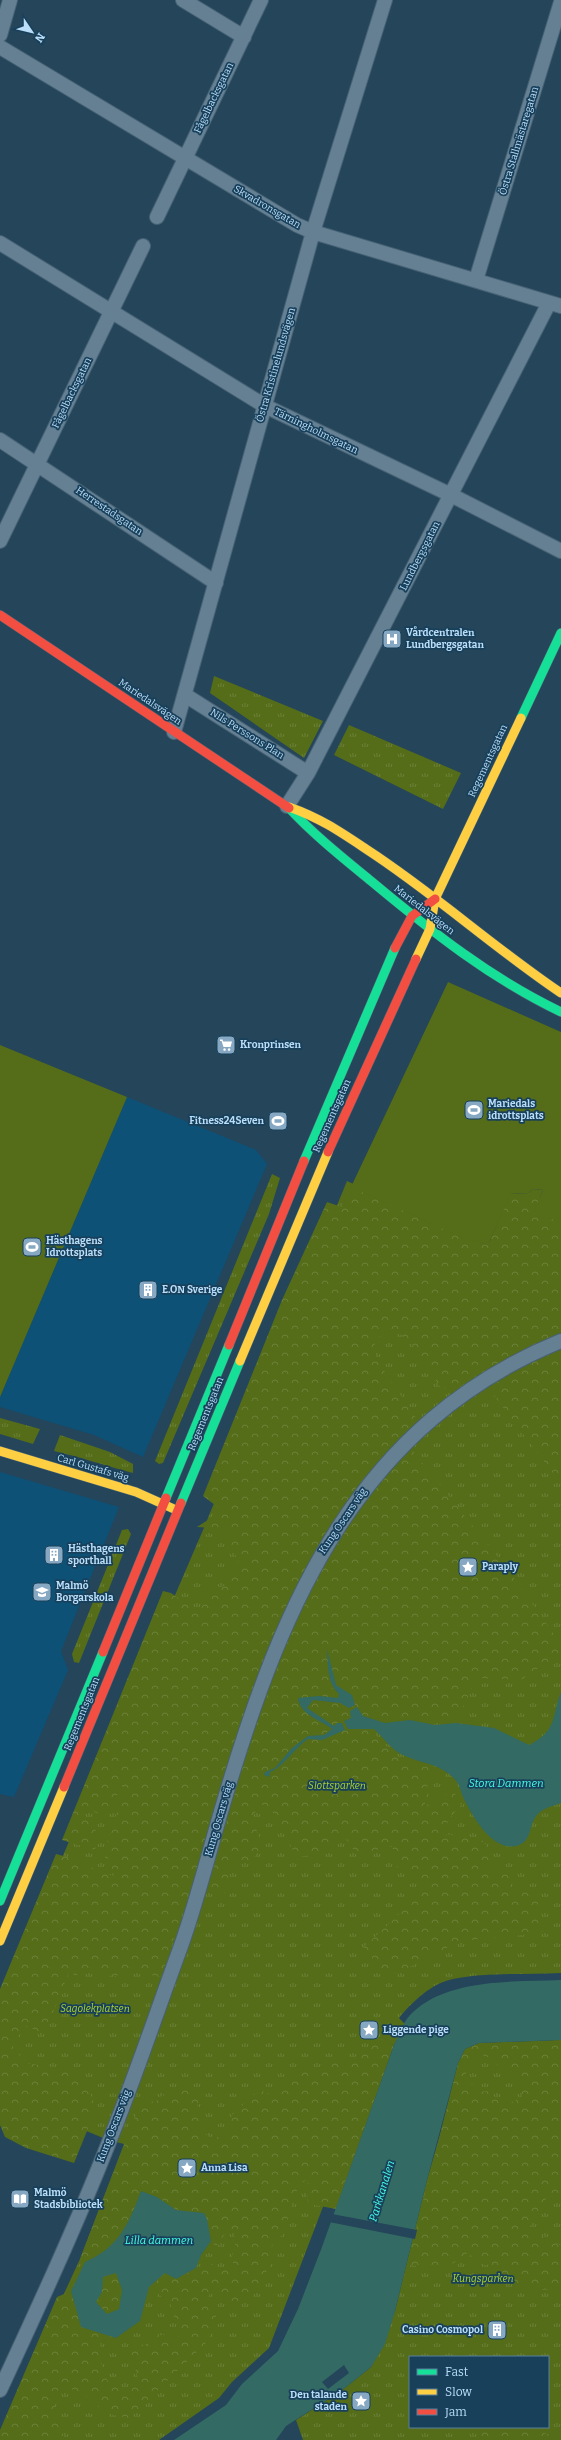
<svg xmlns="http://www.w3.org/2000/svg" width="561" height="2440" font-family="Bitter,serif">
	<defs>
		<pattern id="grass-tufts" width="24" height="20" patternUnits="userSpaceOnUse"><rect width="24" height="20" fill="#556c18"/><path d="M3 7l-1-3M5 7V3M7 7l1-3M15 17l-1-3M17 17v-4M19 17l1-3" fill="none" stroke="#6b813a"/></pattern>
		<pattern id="forest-crowns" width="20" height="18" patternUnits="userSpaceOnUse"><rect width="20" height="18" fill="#556c18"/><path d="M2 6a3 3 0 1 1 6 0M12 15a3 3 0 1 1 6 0" fill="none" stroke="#6b813a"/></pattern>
	</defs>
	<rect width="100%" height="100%" fill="#24455a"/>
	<!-- built -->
	<path fill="#0e5177" d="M127,1097l129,53 11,14 -124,293 -49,-22 -94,-28v-10z
		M0,1472l119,35 -58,144 7,19 -54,127 -14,-3z"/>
	<!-- grass -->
	<path fill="url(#grass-tufts)" fill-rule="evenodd" d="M214,676l109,45 -19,37 -94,-65z
		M349,725l112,48 -18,36 -109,-54z
		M272,1174l8,4 -11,36 -106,249 -4,1 -4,-3z
		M561,1178v795c-35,2 -73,-1 -108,6 -21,4 -41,23 -54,39l6,6 -11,21 -8,-3 -117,306 -37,34 -13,16 -60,42h-159v-8l80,-173 44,-115 -16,-4 -108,-45v-93l203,-472 144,-349 139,64z
		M0,1418l40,11 -7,15 -33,-10z
		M60,1435l50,17 23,12v9c-27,-7 -52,-16 -79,-22z
		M128,1529l3,5 -52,129 -5,-1 -2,-8 50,-124z
		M561,2040v400h-258l-7,-20 45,-29 30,-24 24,-56 32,-131 38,-131zM410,2357h138v70h-138z"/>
	<!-- forest -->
	<path fill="url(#forest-crowns)" fill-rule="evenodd" d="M351,1187l115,52 22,6 22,-52 17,1 6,-5 10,1 -9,21 27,12v261l-83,-110 -23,16 -14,-2c-11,-16 -36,-71 -60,-53 -9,7 -7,16 -4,25l43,64 -16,16 104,130 53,74v9l-40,27 -45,-2 -11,26 -13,16h-20l-23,-4 -37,3 -3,9 29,30 32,10 -5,36 5,1 23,-15 8,15 -12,14 -6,15 38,5 9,11v20l16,-2 7,9 -4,12 24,1 6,12 -5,9 9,22 -83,8 -64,33 -14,-5 -19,-21 65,-61 -31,-20 -5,-21 -35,9 -16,-24 -19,23 -26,3 -20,-42 -15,-11 -9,13 10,29 -10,14 -27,7 4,12 -4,14 -34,-8 -30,92 -31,-6 -17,6 -17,-9 -22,8 -3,-9 -19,48 -11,18 -15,-7 -14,19 13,18 35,5 17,11 15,18 4,12 -22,54 -48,-15 -21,-11 -5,-12v-136l56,-135 22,6 24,13 12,3 -5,-17 -4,-1 2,-15 18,-56 -4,-2c-6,17 -13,38 -35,23l-3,5 16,22 -4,15 -33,-10 101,-249 8,2 27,19 6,-8 2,-12 10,2 10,-11 1,-9 13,-7 -8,-21 -5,-2 4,-15 -34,-2 17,-11 5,-8 -16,-12 79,-196 45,-98 15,5zM327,1650l9,35 16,10 -3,13 -9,-5 -27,-3 -6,8 17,13 21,9 -23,10 -14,-1c-12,9 -26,29 -38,33l-2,-1c12,-5 15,-17 25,-24 12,-9 27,-10 39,-18l-22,-14 -8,-17 17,-2 19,2 1,-4 -7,-6z
		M381,2039l13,6 -58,164 -27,-5 -2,-5 1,-19 -8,3 -8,19 -8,31 -12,12 3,12c-8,14 -39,71 -54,35l-10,-3 -5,15h6l5,7 -3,17 -7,14 -78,76c-7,-1 -18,-3 -24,-7 -17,-12 -31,-31 -54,-17l14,46h-65v-10l57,-133 14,-6 10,36 19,6c1,17 -3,55 23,55 7,0 12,-4 15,-10l-7,-24 1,-4 9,-6 5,2c6,-7 8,-11 18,-11l1,8 11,-2 3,-7 -9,-31 -21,-16 17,-14 10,6 28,-15h8l10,6h7l6,3 5,-5 -9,-7c2,-11 10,-24 -1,-31l-7,6 -3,9h-6c-7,-8 -5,-22 -10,-32l-28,-3 -19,-13 -16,-5c-12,32 -22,55 -55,70l-6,-3 63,-163 12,7c8,-13 12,-5 23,-6l2,-6 8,-4 10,6 1,8 -2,4 7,12 -4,13 13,10 17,-10 2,-15 23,-21 7,-3 13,5 14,-8 -2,-6 7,-13 31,2 6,-9c23,-2 30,-2 43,-21z
		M561,2040v153l-15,6 -17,29 32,18v42c-35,6 -43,-4 -70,-24l-6,1 -18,-12c-20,19 -34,14 -60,12l51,-202 7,-14 14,-6zM479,2054l9,3 32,27 2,13c-16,10 -21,7 -33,-6l-12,1 -11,-18 -1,-7z
		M116,2273l6,17 -3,19 -12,5 -11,-12 5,-10 2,-15z
		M480,2427h56l19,13h-75z"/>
	<!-- garden -->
	<path fill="#556c18" d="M448,982l113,50v191l-27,-12 9,-21 -10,-1 -6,5 -16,-1 -23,52 -22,-6 -115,-52z
		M0,1045l127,52 -127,300z"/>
	<!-- water -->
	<path fill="#346a64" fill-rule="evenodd" d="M327,1649l9,36 16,10 3,10 -6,3 -9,-5 -27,-3 -6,8 27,18 3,-3h5l3,7 -23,10 -14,-1c-13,9 -26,29 -38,33l-1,5 -5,-2 1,-3 10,-4 17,-20 16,-12 16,-1 8,-6c-11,-9 -32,-14 -34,-31l21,-2 19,2 1,-4c-12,-11 -11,-30 -12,-45z
		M561,1692v111c-8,3 -18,5 -24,12 -9,10 -4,27 -21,31 -24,5 -43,-29 -52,-47 -3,-6 -4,-13 -7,-17 -14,-19 -37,-18 -56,-28 -9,-4 -19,-18 -27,-25h-26l-4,-8 7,-3 -1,-7 7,-4 6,9 22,7 25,-3 25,5 21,-2 38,5 35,17c29,-15 22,-27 32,-53z
		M561,1980v60l-82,3 -14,6 -7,14 -31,117 -32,131 -10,33 -14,23 -30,24 -55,35 -10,14h-102l52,-35 16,-21 36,-33 20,-42 24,-62 72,-202c5,-10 10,-25 18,-32 36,-35 102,-31 149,-33z
		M141,2191l16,6 19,13 28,3 3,6 4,22 -10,14 -5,13 -20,11 -11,-6 -16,14 -9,34 -24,17 -35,-11 -10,-36 14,-29c33,-14 44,-38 56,-71zM116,2273l6,17 -3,19 -12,5 -11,-12 6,-10 1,-15z"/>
	<!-- pier -->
	<path fill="#24455a" d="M332,2214l85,16 -2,9 -86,-17z
		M344,2365l5,8 -21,16 -6,-7z"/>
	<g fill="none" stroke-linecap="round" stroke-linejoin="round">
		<defs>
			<path id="street" d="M183,0l61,37
				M0,35l10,-35
				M0,47l297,178 16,7 248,74
				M157,217l104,-217
				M0,243l265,163 186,89 110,56
				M476,280l85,-278
				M0,440l216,143
				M0,541l143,-295
				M185,695l123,78
				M174,732l139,-500 72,-232
				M287,806l21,-33 241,-470
				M0,2390c38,-82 76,-164 109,-248 26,-64 48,-131 72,-196 17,-48 29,-98 44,-148 58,-196 133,-374 336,-457"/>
			<path id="fast" d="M521,718l40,-85
				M289,808c25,27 54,50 82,73 60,50 119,97 190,131
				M304,1161l91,-213
				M166,1498l63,-153
				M181,1503l59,-142
				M0,1901l103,-249"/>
			<path id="slow" d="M289,807c31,11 50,24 77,42 68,44 128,99 195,144
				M416,959l14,-30 5,-30 86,-181
				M240,1361l88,-209
				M0,1451l136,41 38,17
				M0,1941l64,-154"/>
			<path id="jam" d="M0,615l289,193
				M395,948l17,-32 23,-17
				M328,1152l88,-193
				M229,1345l75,-184
				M103,1652l63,-154
				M64,1787l117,-284"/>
		</defs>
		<!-- street casing -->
		<use href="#street" stroke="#476274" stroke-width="16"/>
		<!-- fast casing -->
		<use href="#fast" stroke="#476274" stroke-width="10"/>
		<!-- slow casing -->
		<use href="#slow" stroke="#476274" stroke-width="10"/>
		<!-- jam casing -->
		<use href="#jam" stroke="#476274" stroke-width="10"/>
		<!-- street -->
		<use href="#street" stroke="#658093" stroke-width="14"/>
		<!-- fast -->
		<use href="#fast" stroke="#16e098" stroke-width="9"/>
		<!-- slow -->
		<use href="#slow" stroke="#ffcf43" stroke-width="9"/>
		<!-- jam -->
		<use href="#jam" stroke="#f24e42" stroke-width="9"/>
		<!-- tram -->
		<path stroke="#668090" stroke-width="1" d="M59,2259c45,-105 88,-211 124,-319 67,-201 97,-415 284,-546 29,-21 61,-39 94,-53"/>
	</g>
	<!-- icons -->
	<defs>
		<symbol id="hospital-square" viewBox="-11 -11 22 22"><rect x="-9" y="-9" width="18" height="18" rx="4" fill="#86a8c2" stroke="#18405b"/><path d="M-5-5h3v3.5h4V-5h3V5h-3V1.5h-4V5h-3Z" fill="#fff"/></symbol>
		<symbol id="supermarket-square" viewBox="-11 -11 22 22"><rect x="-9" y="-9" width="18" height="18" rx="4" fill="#86a8c2" stroke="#18405b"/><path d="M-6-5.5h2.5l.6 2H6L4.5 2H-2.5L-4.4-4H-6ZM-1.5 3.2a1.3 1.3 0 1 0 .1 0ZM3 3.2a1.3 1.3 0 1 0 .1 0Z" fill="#fff"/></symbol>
		<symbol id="stadium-square" viewBox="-11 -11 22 22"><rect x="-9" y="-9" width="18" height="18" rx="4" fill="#86a8c2" stroke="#18405b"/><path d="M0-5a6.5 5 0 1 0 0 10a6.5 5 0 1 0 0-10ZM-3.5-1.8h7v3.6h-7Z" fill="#fff"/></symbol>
		<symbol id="building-square" viewBox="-11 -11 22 22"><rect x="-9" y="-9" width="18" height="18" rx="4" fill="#86a8c2" stroke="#18405b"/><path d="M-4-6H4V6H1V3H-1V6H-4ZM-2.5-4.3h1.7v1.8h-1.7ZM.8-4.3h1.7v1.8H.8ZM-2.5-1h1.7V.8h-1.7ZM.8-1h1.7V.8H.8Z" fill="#fff"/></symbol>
		<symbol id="sight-square" viewBox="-11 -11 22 22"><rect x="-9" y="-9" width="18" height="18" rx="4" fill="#86a8c2" stroke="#18405b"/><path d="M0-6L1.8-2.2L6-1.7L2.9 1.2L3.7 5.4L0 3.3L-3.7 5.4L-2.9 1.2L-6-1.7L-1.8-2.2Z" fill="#fff"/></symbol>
		<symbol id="school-square" viewBox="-11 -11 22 22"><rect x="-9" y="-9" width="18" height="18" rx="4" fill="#86a8c2" stroke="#18405b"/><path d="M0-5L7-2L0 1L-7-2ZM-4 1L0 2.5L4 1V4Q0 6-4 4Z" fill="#fff"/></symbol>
		<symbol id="library-square" viewBox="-11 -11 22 22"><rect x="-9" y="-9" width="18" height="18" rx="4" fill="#86a8c2" stroke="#18405b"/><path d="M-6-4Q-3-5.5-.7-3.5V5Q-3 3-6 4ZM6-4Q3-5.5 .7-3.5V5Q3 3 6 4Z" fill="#fff"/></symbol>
	</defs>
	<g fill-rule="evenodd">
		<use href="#hospital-square" x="381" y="628" width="22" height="22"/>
		<use href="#supermarket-square" x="215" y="1034" width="22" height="22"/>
		<use href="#stadium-square" x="463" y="1099" width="22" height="22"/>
		<use href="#stadium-square" x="267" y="1110" width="22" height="22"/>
		<use href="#stadium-square" x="21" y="1236" width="22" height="22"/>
		<use href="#building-square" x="137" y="1279" width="22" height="22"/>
		<use href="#building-square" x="43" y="1544" width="22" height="22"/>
		<use href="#sight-square" x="457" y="1556" width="22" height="22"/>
		<use href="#school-square" x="31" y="1581" width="22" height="22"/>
		<use href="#sight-square" x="358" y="2019" width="22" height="22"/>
		<use href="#sight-square" x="176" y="2157" width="22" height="22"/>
		<use href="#library-square" x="9" y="2188" width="22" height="22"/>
		<use href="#building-square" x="486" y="2319" width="22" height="22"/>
		<use href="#sight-square" x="350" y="2390" width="22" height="22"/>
	</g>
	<g text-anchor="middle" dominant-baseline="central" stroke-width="3.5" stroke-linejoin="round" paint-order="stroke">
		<!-- street labels -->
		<g font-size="10" fill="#badefa" stroke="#18405b">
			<text transform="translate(214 98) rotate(-64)">Fågelbacksgatan</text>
			<text transform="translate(519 141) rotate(-73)">Östra Stallmästaregatan</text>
			<text transform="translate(267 207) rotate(30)">Skvadronsgatan</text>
			<text transform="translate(276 365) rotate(-74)">Östra Kristinelundsvägen</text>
			<text transform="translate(72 393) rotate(-64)">Fågelbacksgatan</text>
			<text transform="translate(316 431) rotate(26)">Tärningholmsgatan</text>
			<text transform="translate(109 511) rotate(34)">Herrestadsgatan</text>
			<text transform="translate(420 556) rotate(-63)">Lundbergsgatan</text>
			<text transform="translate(150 702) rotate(34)">Mariedalsvägen</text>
			<text transform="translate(247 734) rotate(32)">Nils Perssons Plan</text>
			<text transform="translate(488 761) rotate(-65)">Regementsgatan</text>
			<text transform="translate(424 910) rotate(38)">Mariedalsvägen</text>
			<text transform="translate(332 1116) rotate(-66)">Regementsgatan</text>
			<text transform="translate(206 1414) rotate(-68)">Regementsgatan</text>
			<text transform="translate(93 1468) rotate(16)">Carl Gustafs väg</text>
			<text transform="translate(343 1521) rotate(-56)">Kung Oscars väg</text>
			<text transform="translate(82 1714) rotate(-68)">Regementsgatan</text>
			<text transform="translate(219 1819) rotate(-74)">Kung Oscars väg</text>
			<text transform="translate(114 2126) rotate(-69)">Kung Oscars väg</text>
		</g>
		<!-- poi labels -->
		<g font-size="10" font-weight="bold" fill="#badefa" stroke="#18405b" text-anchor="start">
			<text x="406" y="633">Vårdcentralen<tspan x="406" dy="12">Lundbergsgatan</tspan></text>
			<text x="240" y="1045">Kronprinsen</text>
			<text x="488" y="1104">Mariedals<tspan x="488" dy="12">idrottsplats</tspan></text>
			<text x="264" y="1121" text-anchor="end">Fitness24Seven</text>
			<text x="46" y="1241">Hästhagens<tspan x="46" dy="12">Idrottsplats</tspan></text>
			<text x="162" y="1290">E.ON Sverige</text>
			<text x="68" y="1549">Hästhagens<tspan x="68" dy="12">sporthall</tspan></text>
			<text x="482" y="1567">Paraply</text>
			<text x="56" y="1586">Malmö<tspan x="56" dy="12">Borgarskola</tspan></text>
			<text x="383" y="2030">Liggende pige</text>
			<text x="201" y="2168">Anna Lisa</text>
			<text x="34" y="2193">Malmö<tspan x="34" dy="12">Stadsbibliotek</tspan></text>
			<text x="483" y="2330" text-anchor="end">Casino Cosmopol</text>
			<text x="347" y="2395" text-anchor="end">Den talande<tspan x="347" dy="12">staden</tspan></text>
		</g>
		<!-- park labels -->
		<g font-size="10" font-style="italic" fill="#b0d42e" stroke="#18405b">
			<text x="337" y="1786">Slottsparken</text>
			<text x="95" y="2009">Sagolekplatsen</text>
			<text x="483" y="2279">Kungsparken</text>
		</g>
		<!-- water labels -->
		<g font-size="11" font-style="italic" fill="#46fee5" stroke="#18405b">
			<text x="506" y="1783">Stora Dammen</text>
			<text transform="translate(382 2191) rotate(-73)">Parkkanalen</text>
			<text x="159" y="2240">Lilla dammen</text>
		</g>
	</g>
	<!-- legend -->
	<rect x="409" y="2356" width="140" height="72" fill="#18405b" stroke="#597f9b"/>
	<rect x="417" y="2369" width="20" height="6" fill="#16e098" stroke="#597f9b"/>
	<text x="445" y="2376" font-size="12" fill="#badefa">Fast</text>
	<rect x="417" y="2389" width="20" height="6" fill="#ffcf43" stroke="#597f9b"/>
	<text x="445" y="2396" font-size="12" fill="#badefa">Slow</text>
	<rect x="417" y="2409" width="20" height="6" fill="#f24e42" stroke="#597f9b"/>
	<text x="445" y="2416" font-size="12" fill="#badefa">Jam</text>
	<!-- north arrow -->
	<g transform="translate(32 32) rotate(125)" stroke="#18405b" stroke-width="3" paint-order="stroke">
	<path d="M0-3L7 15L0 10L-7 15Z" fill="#badefa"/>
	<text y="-6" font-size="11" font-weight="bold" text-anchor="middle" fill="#badefa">N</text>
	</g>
</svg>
